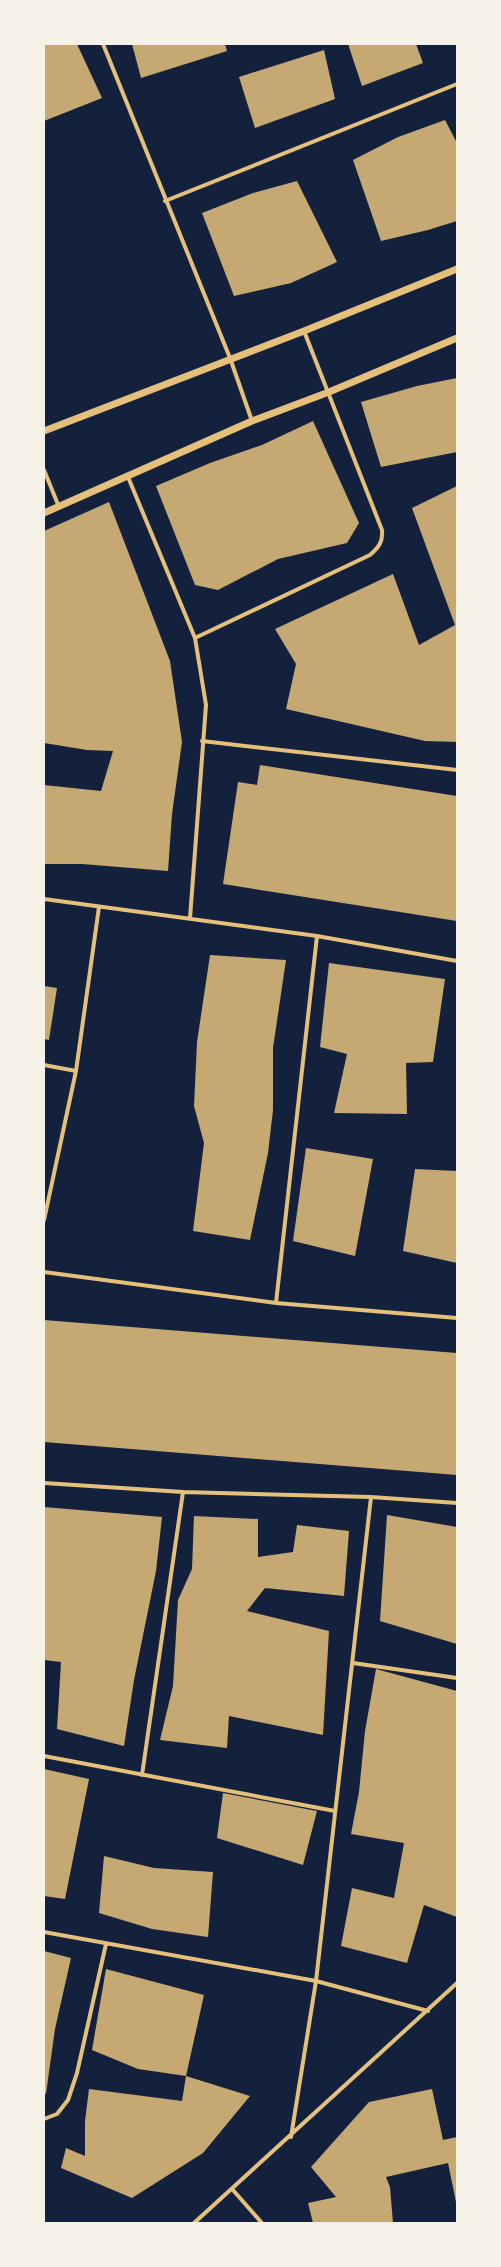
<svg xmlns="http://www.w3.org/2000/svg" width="501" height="2267" font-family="Quicksand,sans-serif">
	<rect width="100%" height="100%" fill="#14213d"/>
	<!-- building -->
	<path fill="#c6a872" d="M44,44h33l25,54 -58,23z
		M132,44h93l2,7 -86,27z
		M348,44h68l7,19 -61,23z
		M324,50l11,49 -80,29 -16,-51z
		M445,120l12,23v78l-29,9 -47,11 -28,-81 45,-23z
		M297,181l40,81 -46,21 -57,13 -32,-83 51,-20z
		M457,378v74l-76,15 -20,-65 56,-16z
		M313,421l46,102 -12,20 -69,16 -60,31 -23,-5 -39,-99 54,-23 52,-18z
		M457,486v256l-32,-1 -139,-32 10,-45 -21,-35 118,-55 26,71 36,-20 -43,-117z
		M109,502l61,159 12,81 -10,72 -4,57 -86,-7h-38v-79l57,6 12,-40 -26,-1 -43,-7v-212z
		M260,765l197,31v125l-234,-37 15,-102 19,3z
		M210,955l76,5 -13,88v62l-5,43 -18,87 -57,-9 11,-88 -10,-37 3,-64z
		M329,963l116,16 -12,83 -27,1 1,51 -73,-1 13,-59 -27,-7z
		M44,986l13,2 -8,52 -5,-1z
		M306,1148l67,11 -18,97 -62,-15z
		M415,1169l42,2v92l-54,-12z
		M44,1320l413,33v122l-413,-33z
		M44,1507l118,10 -6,54 -22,109 -10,66 -67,-17 4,-67 -17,-2z
		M387,1515l70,12v117l-77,-23z
		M194,1516l64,3v38l35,-5 4,-27 52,6 -5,65 -79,-8 -18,23 82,20 -6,104 -94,-19 -2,32 -67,-8 13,-54 5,-86 14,-31z
		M376,1669l81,22v226l-33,-12 -17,58 -66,-17 11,-58 42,10 10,-55 -53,-9 8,-42 6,-61z
		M44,1769l45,10 -24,120 -21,-3z
		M223,1793l94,18 -14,54 -86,-27z
		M104,1856l50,12 59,4 -5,65 -56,-8 -53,-16z
		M44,1951l27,7 -16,71 -9,65 -2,-1z
		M106,1969l98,26 -18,81 -48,-7 -46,-19z
		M186,2076l64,20 -47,57 -71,45 -71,-30 5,-20 19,8v-35l4,-32 93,12z
		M432,2089l11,51 14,-3v70l-9,-44 -62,14 4,10 3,36h-80l-5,-20 28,-6 -25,-30 58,-65z"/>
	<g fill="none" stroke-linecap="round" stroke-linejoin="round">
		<!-- minor -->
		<path stroke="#e5c07b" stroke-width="4" d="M103,44l127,314 22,63
			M165,201l292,-117
			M44,470l15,37
			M128,477l67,161 11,67 -16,213
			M195,638l175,-83c9,-8 13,-13 12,-25l-78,-199
			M202,741l255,29
			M44,899l273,37 140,25
			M44,1065l32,6
			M44,1220l32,-149 23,-164
			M44,1272l232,31 181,15
			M276,1303l41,-367
			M44,1483l139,9 188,5 86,6
			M353,1663l104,15
			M44,1756l291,55
			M142,1775l41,-283
			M44,1932l272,49 112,30
			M44,2119l13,-5 11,-14 9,-27 29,-129
			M291,2137l25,-156 55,-484
			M232,2189l30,34
			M194,2223l263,-240"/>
		<!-- tertiary -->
		<path stroke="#e5c07b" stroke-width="7" d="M44,431l260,-100 153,-62
			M44,513l208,-92 77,-29 128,-54"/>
	</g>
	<!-- border -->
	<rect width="501" height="2267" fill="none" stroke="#f6f1e7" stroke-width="90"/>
</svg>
